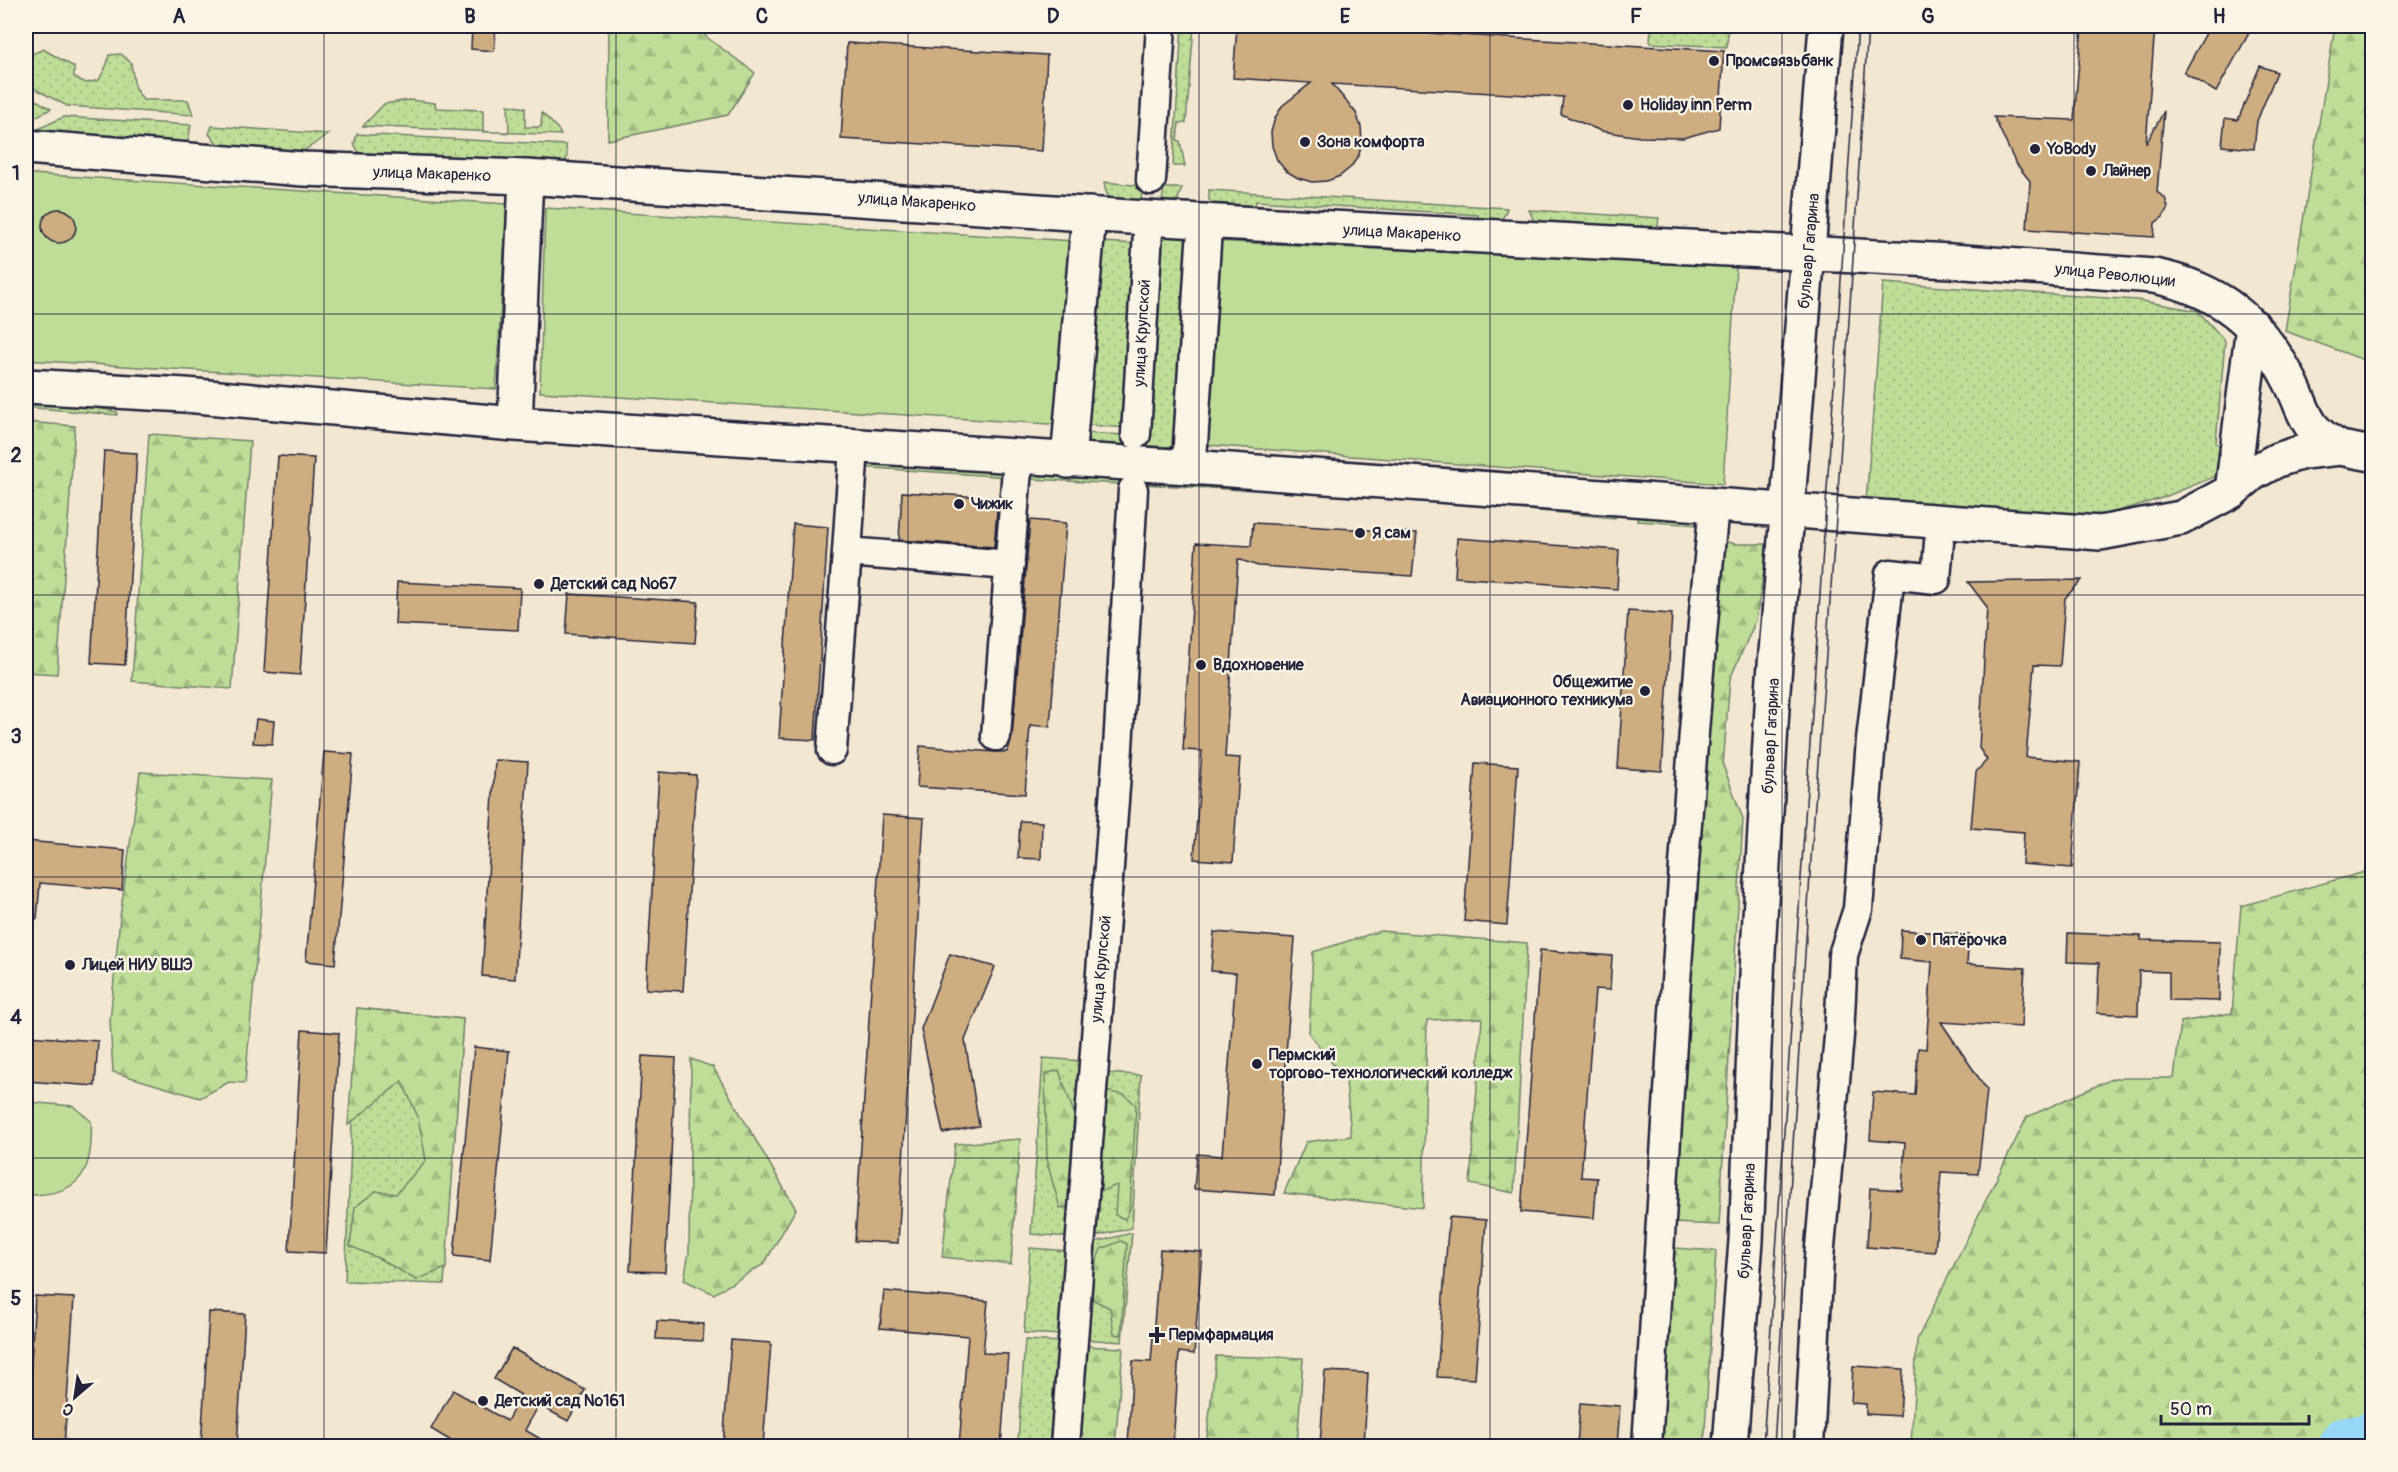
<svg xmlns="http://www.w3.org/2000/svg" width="2398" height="1472" font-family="Pangolin,sans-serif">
	<defs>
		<pattern id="grass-dots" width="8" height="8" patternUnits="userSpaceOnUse" patternTransform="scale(1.5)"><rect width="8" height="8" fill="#bede97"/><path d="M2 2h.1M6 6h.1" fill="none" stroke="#a3be83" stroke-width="1.8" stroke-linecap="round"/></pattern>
		<pattern id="forest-firs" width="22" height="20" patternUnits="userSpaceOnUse" patternTransform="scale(1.5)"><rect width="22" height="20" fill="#bede97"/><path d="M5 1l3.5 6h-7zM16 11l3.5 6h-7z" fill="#a3be83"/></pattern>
	</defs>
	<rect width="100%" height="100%" fill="#f3e7d1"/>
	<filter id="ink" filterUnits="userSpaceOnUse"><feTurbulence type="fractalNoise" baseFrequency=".0167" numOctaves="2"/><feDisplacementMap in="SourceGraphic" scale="12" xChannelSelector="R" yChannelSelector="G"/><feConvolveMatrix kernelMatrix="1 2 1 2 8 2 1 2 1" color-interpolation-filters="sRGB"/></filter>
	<g filter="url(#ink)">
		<!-- grass -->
		<path fill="url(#grass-dots)" stroke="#708069" stroke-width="1.5" d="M1182,26h12l-8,97h-7l-2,17 3,1 5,25h-12z
			M1651,26l77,3 -1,18 -77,-4z
			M43,49l31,18v10l12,6 13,-3 8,-16 2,-9 12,-1 10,9 4,25 8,12h45l5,15 -126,-9 -41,-22v-27z
			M26,94l25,15 -22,11z
			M409,100l26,3 1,5 47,2v22h26l-1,-27 17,3v19h16l1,-14 15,15 4,7 -198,-9 21,-22z
			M64,117l127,8 -3,16 -6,4 -153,-12z
			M212,126l117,8 -30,20 -78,-7 -12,-13z
			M357,134l209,11 1,12 -5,11 -201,-12 -7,-12z
			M1104,182l39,4 -3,19c-19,-2 -34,1 -36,-23z
			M1164,188h18l-4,11 -17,10z
			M1209,190l298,18c-4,17 -15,16 -30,15l1,-8 -222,-14 -2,9 -38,-4 -7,-6z
			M1529,210l130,8 -1,7 -6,7 -116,-7z
			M1159,231l35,3 -15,213 -34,-1z
			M1100,242l39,2 -12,184 -39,-3z
			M1883,283l254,17 61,11 27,30 -9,102 9,6 1,23 -64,26 -63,19 -233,-14z
			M26,398l38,3 53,11v3l-91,-8z
			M1086,433l38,2v13l-34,-2 -5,-6z
			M862,455l138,10 12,12 -153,-10z
			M1035,473l85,1v10l-88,-5z
			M1142,473l100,12v5l-101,-6z
			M1464,500l150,8 1,10 -151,-14z
			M1639,511l61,4v10l-63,-4z
			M357,1008l106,11 -19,265 -99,-3z
			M1043,1058l40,3 -13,176 -39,-3z
			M1102,1073l39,2 -9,153 -40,9z
			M1132,1233l-10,109 -39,-3 8,-96z
			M1030,1248l38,3 -6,84 -38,-2z
			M1025,1340l37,2 -7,102 -37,-2z"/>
		<!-- forest -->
		<path fill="url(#forest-firs)" stroke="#708069" stroke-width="1.5" d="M609,26h105l-9,10 50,37 -27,42 -120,25z
			M2335,26h37v337l-87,-32z
			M26,422l49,4 -18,248 -31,-2z
			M149,434l101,7 -18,248 -100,-8z
			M1720,540l15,4h33l-12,76 -26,59 -7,86 20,54 -24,406 -45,-2z
			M140,772l132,8 -27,303 -16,-1 -29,16 -87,-26 -3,-51 10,-104z
			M2372,870v576h-461l6,-106 110,-223 87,-39h60l7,-56 51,-9 9,-107z
			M1380,931l147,12 -13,250 -44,-9 12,-166 -55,2 -4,188 -139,-15 22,-51 45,-6 -5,-55 -37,-48 4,-81z
			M357,1008l106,11 -17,249 -30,12 -36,-21 -30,-13 5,-39 21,-16 20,3 30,-34 -8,-43 -16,-36 -54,44z
			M691,1059l22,8 83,142 -32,55 -50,30 -30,-14 5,-28z
			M1059,1070l15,43 -5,94 -9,1 -13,-46 -2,-88z
			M1104,1091l21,4 11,10 -6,104 -5,10 -10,-4 2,-30 -16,6z
			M1020,1139l-9,125 -69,-7 13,-113z
			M1121,1241l6,3 -6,91 -7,-1 -4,-26 -20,-10 4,-31 7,-18z
			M1674,1248l42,3 -12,195h-42z
			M1085,1346l38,2 -8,98h-38z
			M1216,1356l87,2 -6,88h-91z"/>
		<!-- park -->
		<path fill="#bede97" stroke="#708069" stroke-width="1.5" d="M32,174l475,30 -11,185 -470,-29v-182z
			M545,208l529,33 -9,184 -525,-33z
			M1213,241l523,25 -13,218 -516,-39z
			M26,1102l47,4 18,15c3,52 -11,75 -65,74z"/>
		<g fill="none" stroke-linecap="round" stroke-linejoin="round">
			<!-- stream -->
			<path stroke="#688eac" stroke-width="6" d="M2341,1436l12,10"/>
			<!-- river -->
			<path stroke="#96d6f7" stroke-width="36" d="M2334,1446l7,-10 23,-4 8,-4"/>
		</g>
		<!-- building -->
		<path fill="#cead81" stroke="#22223b" stroke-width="1.5" d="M472,26h24l-2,25 -23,-2z
			M1237,26h76l411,25 -5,77 -36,10 -43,-1 -39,-6 -40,-17 2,-17 -231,-13 24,29 5,14 1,14 -3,14 -8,12 -11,9 -13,5 -15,1 -14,-4 -12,-7 -9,-11 -5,-14 -1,-14 4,-14 7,-12 29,-23 -78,-5z
			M2082,26h73l-9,118 18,-33 -7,81 8,6 3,9 -5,10 -8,6 -1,14 -127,-8 3,-48 -15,-19 -21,-45 80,3z
			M2210,26h43l-37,66 -32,-19z
			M847,43l200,12 -5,96 -201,-12z
			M2260,66l17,6 -20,49 -3,28 -32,-3 3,-28 13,2z
			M42 226a17 17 0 1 1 34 0a17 17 0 1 1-34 0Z
			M104,451l33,2 -12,212 -34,-2z
			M278,456l36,2 -14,217 -36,-3z
			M902,492l96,6 -4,49 -95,-7z
			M1030,520l36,3 -16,204 -20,-2 -5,69 -108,-7 3,-41 75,6h12l3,-7 2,-8z
			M1253,523l164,10 -5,43 -154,-10 -20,-7 -13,198 15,1 -7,104 -39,-3 8,-108 -19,-1 13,-207 55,3z
			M793,524l35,3 -13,213 -36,-2z
			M1457,538l162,12 -2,39 -162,-12z
			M2082,580l-17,18 -5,68 -26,-1 -8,92 54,5 -8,106 -50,-4 2,-32 -53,-4 5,-56 11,-12 -8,-12 8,-141 -19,-25z
			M397,582l123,6 -2,42 -123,-6z
			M569,594l129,8 -3,41 -129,-9z
			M1628,611l44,3 -10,157 -44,-3z
			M256,719l18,2 -2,23 -19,-1z
			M324,752l29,2 -18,210 -29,-3z
			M495,760l33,2 -13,217 -33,-3z
			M1475,763l43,3 -11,159 -43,-4z
			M659,772l37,3 -13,216 -37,-2z
			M882,815l42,3 -26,425 -43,-2z
			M1020,821l22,1 -1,37 -23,-1z
			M26,841l99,9 -3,40 -82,-7 -3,36 -11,-1z
			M1901,930l68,5 -2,29 58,4 -4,59 -80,-5 46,68 -9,84 -37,-2 -6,80 -68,-5 3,-59 32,2 3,-47 -35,-3 3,-48 42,3 3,-47 8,1 6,-87 -32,-3z
			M1214,932l81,6 -20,257 -81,-6 3,-35 25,2 14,-183 -25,-2z
			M2068,933l73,3v4l79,2 -1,59 -50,-1v-28l-30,-1 -1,44 -41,-2 2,-50 -32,-1z
			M1540,950l72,6 -2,34 -15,-1 -14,188 16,1 -3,40 -73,-6z
			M950,954l45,13 -30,73 14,86 -36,7 -22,-104z
			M302,1030l37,3 -13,220 -37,-2z
			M26,1036l72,5 -3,45 -69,-5z
			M474,1047l35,4 -19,209 -36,-4z
			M642,1056l34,2 -11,214 -35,-1z
			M1449,1217l37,3 -11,159 -38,-2z
			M1160,1249l42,3 -8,102 -15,-2 -6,94h-45l5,-85 18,1z
			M884,1291l104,10 -5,52 25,1 -7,92h-42l9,-110 -88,-8z
			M35,1296l39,2 -10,148h-38z
			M209,1312l36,2 -8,132h-36z
			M657,1321l47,3 -1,17 -47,-2z
			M731,1340l40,3 -8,103h-40z
			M512,1348l73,42 -17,31 -29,-16 -14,25 28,16h-103l3,-4 -22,-13 22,-39 54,31 14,-26 -27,-16z
			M1853,1366l50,3 -3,47 -34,-2v-10l-15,-1z
			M1325,1371l43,2 -4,73h-44z
			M1580,1403l40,3 -3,40h-40z"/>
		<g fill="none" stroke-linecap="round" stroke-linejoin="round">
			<defs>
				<path id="minor" d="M1151,180l10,-154
					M1136,434l12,-202
					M854,446l-7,106 163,13
					M996,736l22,-280
					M832,750l15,-198
					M1065,1446l53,-698 15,-258
					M1647,1446c20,-313 36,-627 67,-940
					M1809,1446l10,-188 20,-222 4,-81 15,-46 13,-169 19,-166 46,5 3,-37"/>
				<path id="major" d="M26,147l277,22 223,8 619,41 806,43 203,15c65,13 106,46 136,105 18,35 12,46 50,67
					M26,386l159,9 330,29 674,43 911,66 81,-15 51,-27 21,-18 24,-13 26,-8 37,-4 32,6
					M515,424l11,-247
					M1068,461l21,-247
					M1189,467l16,-246
					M2232,491l21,-165
					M1730,1446l16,-205 12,-289 15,-262 53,-664"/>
			</defs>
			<!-- minor casing -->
			<use href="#minor" stroke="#22223b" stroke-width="33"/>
			<!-- major casing -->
			<use href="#major" stroke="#22223b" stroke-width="38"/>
			<!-- minor -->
			<use href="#minor" stroke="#fcf5e5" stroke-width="28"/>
			<!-- major -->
			<use href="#major" stroke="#fcf5e5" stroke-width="33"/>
			<!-- tram -->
			<path stroke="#22223b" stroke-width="1.5" d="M1763,1446l95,-1420
				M1774,1446l37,-587 27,-368 30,-465"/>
		</g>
	</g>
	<!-- grid -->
	<path fill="none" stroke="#22223b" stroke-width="1.5" stroke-opacity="0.55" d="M324,26v1420M616,26v1420M908,26v1420M1199,26v1420M1490,26v1420M1782,26v1420M2074,26v1420M26,314h2346M26,595h2346M26,877h2346M26,1158h2346"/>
	<!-- markers -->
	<g fill="#22223b" stroke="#fcf5e5" stroke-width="2">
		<circle cx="1714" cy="61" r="6"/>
		<circle cx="1628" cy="105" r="6"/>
		<circle cx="1305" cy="142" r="6"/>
		<circle cx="2035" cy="149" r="6"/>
		<circle cx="2091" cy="171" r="6"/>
		<circle cx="959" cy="504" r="6"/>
		<circle cx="1360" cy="533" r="6"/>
		<circle cx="539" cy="584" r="6"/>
		<circle cx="1201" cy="665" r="6"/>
		<circle cx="1645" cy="691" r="6"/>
		<circle cx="1921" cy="940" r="6"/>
		<circle cx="70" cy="965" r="6"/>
		<circle cx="1257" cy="1064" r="6"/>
		<path d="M1154 1326h6v6h6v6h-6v6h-6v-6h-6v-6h6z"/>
		<circle cx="483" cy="1401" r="6"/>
	</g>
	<g text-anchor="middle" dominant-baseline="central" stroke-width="4.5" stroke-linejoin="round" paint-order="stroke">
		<!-- poi labels -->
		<g font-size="16" font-weight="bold" fill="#22223b" stroke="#fcf5e5" text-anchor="start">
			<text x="1726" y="61">Промсвязьбанк</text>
			<text x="1640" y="105">Holiday inn Perm</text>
			<text x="1317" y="142">Зона комфорта</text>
			<text x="2047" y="149">YoBody</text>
			<text x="2103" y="171">Лайнер</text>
			<text x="971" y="504">Чижик</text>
			<text x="1372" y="533">Я сам</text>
			<text x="551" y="584">Детский сад №67</text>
			<text x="1213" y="665">Вдохновение</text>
			<text x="1633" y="682" text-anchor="end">Общежитие<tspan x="1633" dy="18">Авиационного техникума</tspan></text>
			<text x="1933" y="940">Пятёрочка</text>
			<text x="82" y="965">Лицей НИУ ВШЭ</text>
			<text x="1269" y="1055">Пермский<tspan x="1269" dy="18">торгово-технологический колледж</tspan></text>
			<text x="1169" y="1335">Пермфармация</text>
			<text x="495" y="1401">Детский сад №161</text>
		</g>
		<!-- street labels -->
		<g font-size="16" fill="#22223b" stroke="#fcf5e5">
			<text transform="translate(432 174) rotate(2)">улица Макаренко</text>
			<text transform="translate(917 202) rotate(4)">улица Макаренко</text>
			<text transform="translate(1402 233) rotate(3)">улица Макаренко</text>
			<text transform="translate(1809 251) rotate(-85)">бульвар Гагарина</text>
			<text transform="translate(2115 275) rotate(6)">улица Революции</text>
			<text transform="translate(1142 333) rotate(-87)">улица Крупской</text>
			<text transform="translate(1771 736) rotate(-87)">бульвар Гагарина</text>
			<text transform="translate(1101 969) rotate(-85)">улица Крупской</text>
			<text transform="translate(1747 1221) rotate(-87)">бульвар Гагарина</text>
		</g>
	</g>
	<!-- margin -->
	<rect width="2398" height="1472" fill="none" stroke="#fcf5e5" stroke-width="66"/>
	<!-- north arrow -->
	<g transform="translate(75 1397) rotate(209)" stroke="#fcf5e5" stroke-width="4.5" paint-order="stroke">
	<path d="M0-4.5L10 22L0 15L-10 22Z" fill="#22223b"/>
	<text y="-9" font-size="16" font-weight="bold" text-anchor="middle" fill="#22223b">С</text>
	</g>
	<!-- scale -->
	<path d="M2161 1415v9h148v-9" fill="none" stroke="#22223b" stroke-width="3"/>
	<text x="2170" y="1415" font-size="18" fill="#22223b" stroke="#fcf5e5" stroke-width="4.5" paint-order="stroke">50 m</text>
	<rect x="33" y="33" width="2332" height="1406" fill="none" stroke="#22223b" stroke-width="2"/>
	<g font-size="20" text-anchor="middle" font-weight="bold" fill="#22223b">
		<text x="179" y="23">A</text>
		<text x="470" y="23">B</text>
		<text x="762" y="23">C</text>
		<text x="1053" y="23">D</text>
		<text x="1345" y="23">E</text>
		<text x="1636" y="23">F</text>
		<text x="1928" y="23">G</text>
		<text x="2219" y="23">H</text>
		<text x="16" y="180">1</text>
		<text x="16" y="462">2</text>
		<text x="16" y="743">3</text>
		<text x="16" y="1024">4</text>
		<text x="16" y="1305">5</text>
	</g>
</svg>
